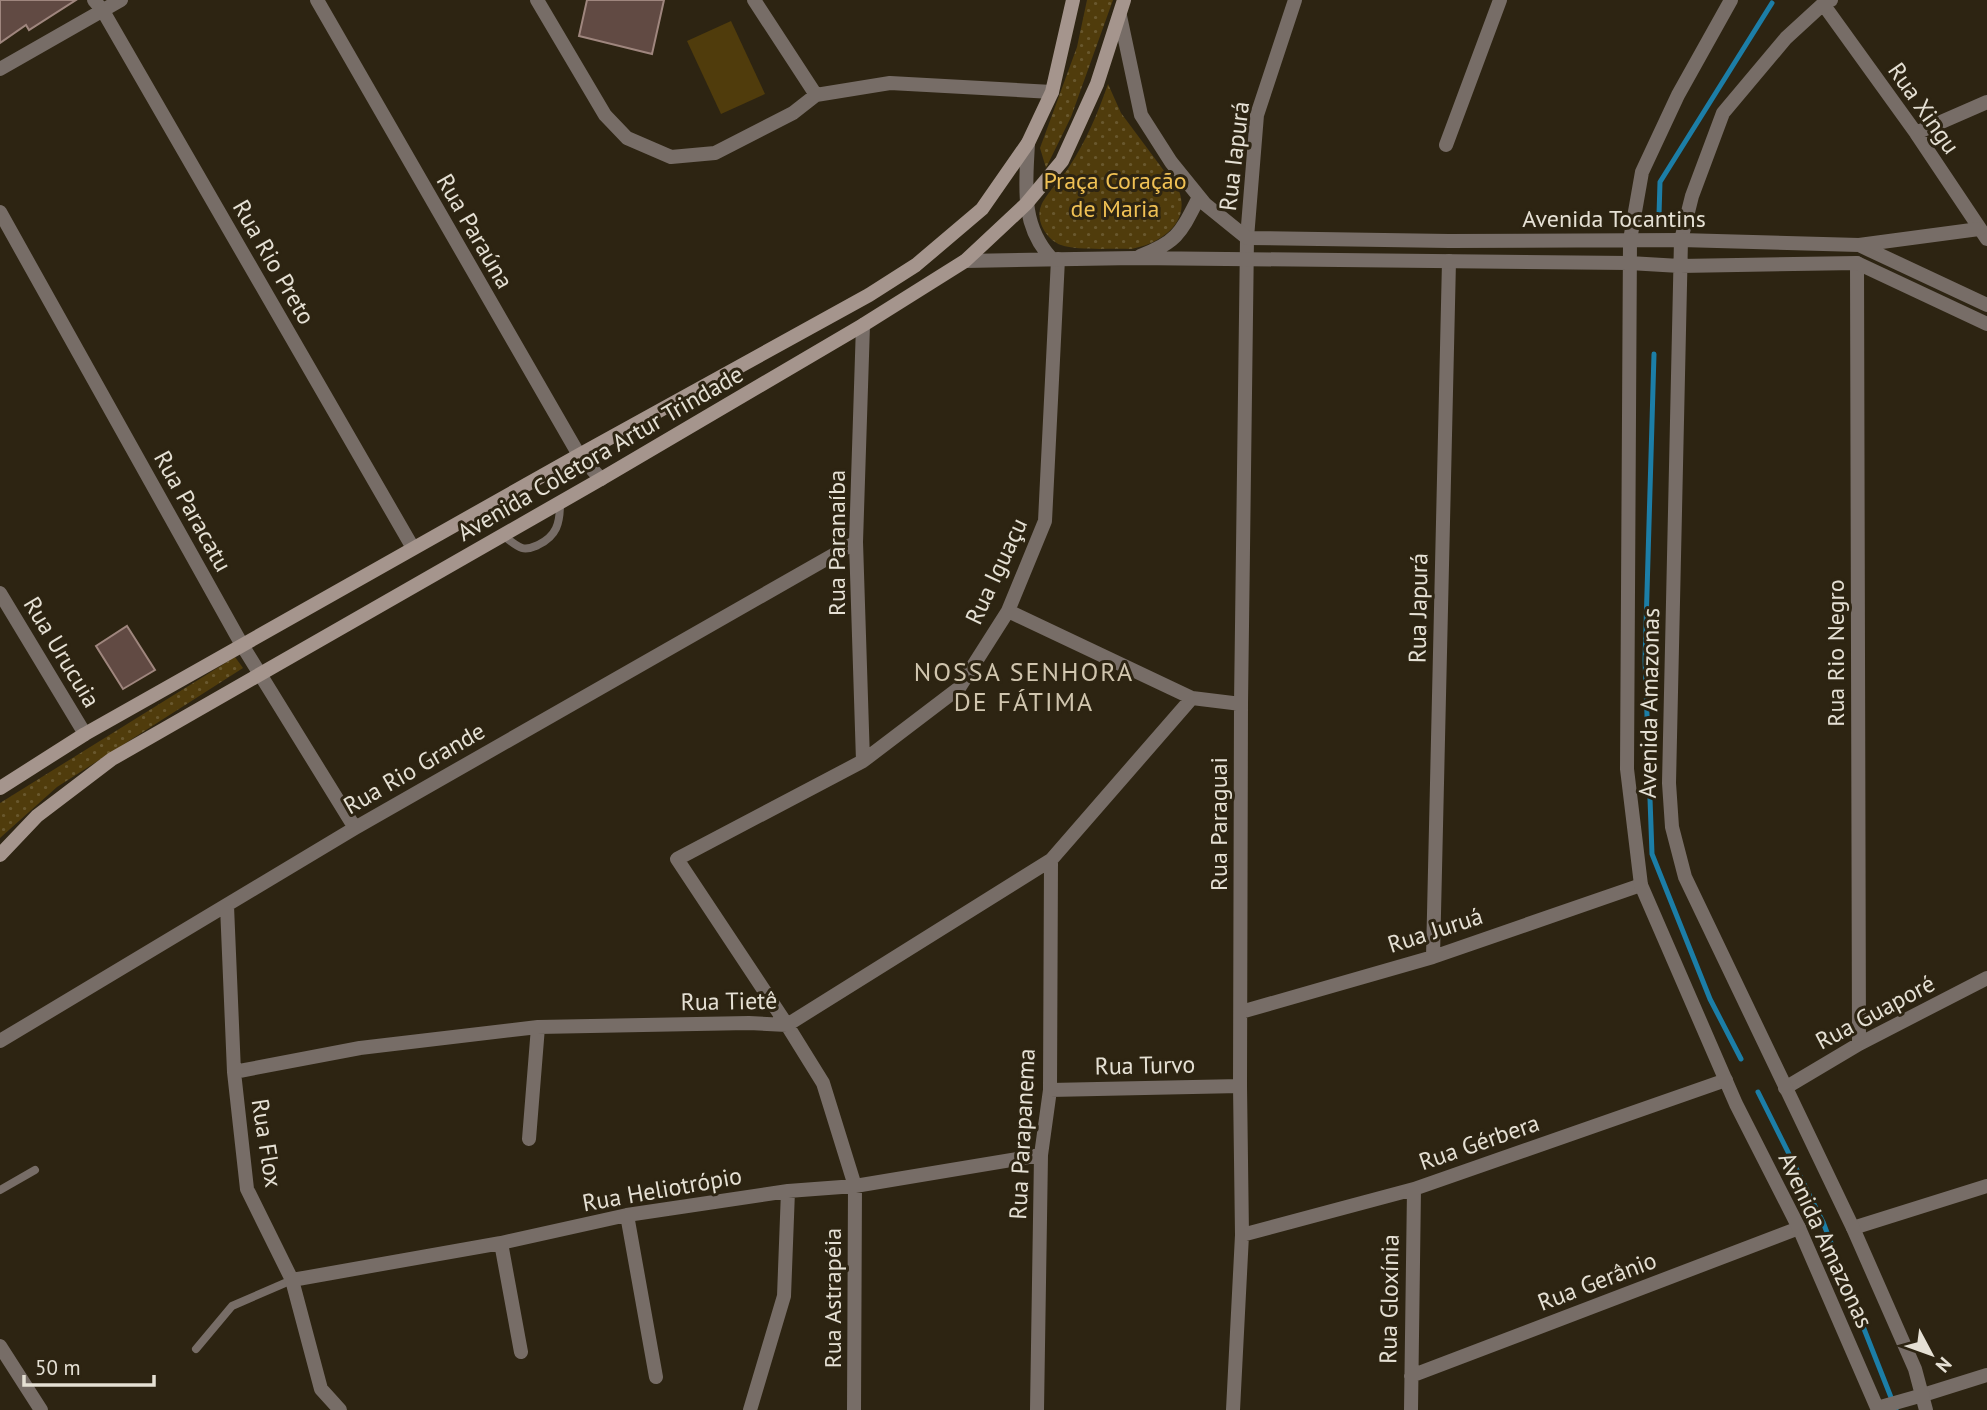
<svg xmlns="http://www.w3.org/2000/svg" width="1987" height="1410" font-family="'PT Sans',sans-serif">
	<defs>
		<pattern id="green-dots" width="8" height="8" patternUnits="userSpaceOnUse" patternTransform="scale(1.75)"><rect width="8" height="8" fill="#503c0c"/><path d="M2 2h.1M6 6h.1" fill="none" stroke="#69582e" stroke-width="1.8" stroke-linecap="round"/></pattern>
	</defs>
	<rect width="100%" height="100%" fill="#2d2412"/>
	<!-- green -->
	<path fill="url(#green-dots)" d="M1087,0h26l-42,117 -25,51 -6,-20 37,-101z
		M1108,84l13,29 58,78c12,32 -19,53 -48,58 -19,-1 -52,2 -70,-4 -14,-5 -26,-24 -20,-39 4,-11 21,-28 28,-39 17,-26 29,-54 39,-83z
		M235,657l8,11 -186,119 -57,51v-35z"/>
	<!-- pitch -->
	<path fill="#503c0c" d="M731,21l34,73 -44,20 -34,-73z"/>
	<g fill="none" stroke-linecap="round" stroke-linejoin="round">
		<!-- stream -->
		<path stroke="#1c7ea7" stroke-width="5" d="M1659,215l1,-33 112,-179
			M1654,354l-9,306 7,194 58,145 31,60
			M1758,1092l65,130 14,37
			M1840,1268l56,142"/>
	</g>
	<!-- building -->
	<path fill="#614a43" stroke="#9f867e" stroke-width="2" d="M0,0h76l-47,30 -3,-5 -26,18z
		M587,0h77l-12,54 -73,-18z
		M127,626l28,44 -32,19 -27,-43z"/>
	<g fill="none" stroke-linecap="round" stroke-linejoin="round">
		<!-- service -->
		<path stroke="#776d67" stroke-width="8" d="M504,536c5,4 12,10 18,12 6,2 11,-1 16,-3 19,-9 22,-22 22,-42
			M0,1190l35,-20
			M196,1349l36,-43 60,-26"/>
		<!-- minor -->
		<path stroke="#776d67" stroke-width="14" d="M94,0l9,11 310,537
			M317,0l262,455 22,24
			M537,0l68,115 22,23 44,19 44,-4 78,-40 23,-18 74,-12 162,9
			M754,0l62,95
			M1823,4l93,129 71,106
			M0,69l121,-69
			M1916,133l71,-31
			M1446,145l54,-145
			M0,212l242,433 113,183
			M1630,240l12,-68 36,-77 53,-95
			M1681,240l11,-44 31,-83 63,-75 37,-34 8,-4
			M1857,263l2,781
			M0,593l85,141
			M1008,611l184,87 49,6
			M863,761l-7,-219 7,-217
			M227,906l7,166 13,117 45,91 29,109 19,21
			M1433,957l16,-696
			M1241,1012l192,-55 208,-72
			M0,1041l355,-213 501,-286
			M234,1072l126,-24 178,-21 211,-4 38,2 264,-165 141,-162
			M1785,1088l74,-44 128,-66
			M1050,1090l190,-4
			M529,1139l9,-112
			M627,1215l29,162
			M1853,1228l134,-42
			M1242,1235l172,-46 312,-109
			M501,1243l20,109
			M292,1280l209,-37 126,-28 161,-24 67,-5 186,-31
			M0,1346l41,64
			M1411,1376l388,-148
			M1923,1395l64,-20
			M750,1410l34,-114 4,-105
			M854,1410l1,-224 -32,-103 -36,-58 -110,-166 186,-98 96,-73 49,-77 37,-90 13,-262
			M1037,1410l4,-255 9,-65 1,-230
			M1233,1410l9,-175 -2,-149 1,-382 6,-466 10,-123 38,-115
			M1411,1410l3,-221"/>
		<!-- tertiary -->
		<path stroke="#776d67" stroke-width="14" d="M1120,16l21,99 30,47 34,42 42,34 202,3 232,-1 178,5 120,-16
			M1028,143c-2,42 -8,81 23,115
			M1630,240l-3,529 14,116 95,219 63,124 79,182
			M1681,240l-12,543 3,44 13,50 168,351 62,141 11,41
			M1861,246l126,59
			M1140,256c38,-14 41,-24 59,-59
			M965,261l170,-3 494,5 51,3 177,-3 130,61
			M1877,1408l46,-13"/>
		<!-- secondary -->
		<path stroke="#a5958d" stroke-width="14" d="M0,788l85,-54 494,-279 290,-160 47,-30 66,-56 46,-66 24,-51 21,-92
			M0,855l37,-39 75,-57 489,-280 262,-154 102,-64 61,-57 36,-43 35,-77 27,-84"/>
	</g>
	<g text-anchor="middle" dominant-baseline="central" stroke-width="6" stroke-linejoin="round" paint-order="stroke">
		<!-- street labels -->
		<g font-size="24" fill="#e5e0d4" stroke="#2d2412">
			<text transform="translate(1924 108) rotate(55)">Rua Xingu</text>
			<text transform="translate(1234 156) rotate(-83)">Rua Iapurá</text>
			<text x="1614" y="218">Avenida Tocantins</text>
			<text transform="translate(475 231) rotate(60)">Rua Paraúna</text>
			<text transform="translate(274 262) rotate(60)">Rua Rio Preto</text>
			<text transform="translate(600 453) rotate(-30)">Avenida Coletora Artur Trindade</text>
			<text transform="translate(193 511) rotate(61)">Rua Paracatu</text>
			<text transform="translate(836 543) rotate(-90)">Rua Paranaíba</text>
			<text transform="translate(996 571) rotate(-65)">Rua Iguaçu</text>
			<text transform="translate(1418 608) rotate(-89)">Rua Japurá</text>
			<text transform="translate(62 652) rotate(59)">Rua Urucuia</text>
			<text transform="translate(1835 653) rotate(-90)">Rua Rio Negro</text>
			<text transform="translate(1649 703) rotate(-89)">Avenida Amazonas</text>
			<text transform="translate(414 768) rotate(-30)">Rua Rio Grande</text>
			<text transform="translate(1218 824) rotate(-90)">Rua Paraguai</text>
			<text transform="translate(1435 930) rotate(-18)">Rua Juruá</text>
			<text transform="translate(729 1001) rotate(-1)">Rua Tietê</text>
			<text transform="translate(1875 1012) rotate(-28)">Rua Guaporé</text>
			<text transform="translate(1145 1065) rotate(-1)">Rua Turvo</text>
			<text transform="translate(1022 1134) rotate(-87)">Rua Parapanema</text>
			<text transform="translate(1479 1142) rotate(-19)">Rua Gérbera</text>
			<text transform="translate(267 1143) rotate(81)">Rua Flox</text>
			<text transform="translate(662 1189) rotate(-10)">Rua Heliotrópio</text>
			<text transform="translate(1826 1240) rotate(65)">Avenida Amazonas</text>
			<text transform="translate(1597 1281) rotate(-21)">Rua Gerânio</text>
			<text transform="translate(832 1298) rotate(-90)">Rua Astrapéia</text>
			<text transform="translate(1389 1299) rotate(-89)">Rua Gloxínia</text>
		</g>
		<!-- park labels -->
		<g font-size="24" fill="#f0c154" stroke="#2d2412">
			<text x="1115" y="180">Praça Coração<tspan x="1115" dy="28">de Maria</tspan></text>
		</g>
		<!-- neighbourhood labels -->
		<g font-size="26" letter-spacing="2" fill="#d0c5ae" stroke="#2d2412">
			<text x="1024" y="671">NOSSA SENHORA<tspan x="1024" dy="30">DE FÁTIMA</tspan></text>
		</g>
	</g>
	<!-- north arrow -->
	<g transform="translate(1931 1354) rotate(131)" stroke="#2d2412" stroke-width="5" paint-order="stroke">
	<path d="M0-5L12 26L0 18L-12 26Z" fill="#e5e0d4"/>
	<text y="-10" font-size="19" font-weight="bold" text-anchor="middle" fill="#e5e0d4">N</text>
	</g>
	<!-- scale -->
	<path d="M24 1375v10h130v-10" fill="none" stroke="#e5e0d4" stroke-width="3.5"/>
	<text x="35" y="1375" font-size="21" fill="#e5e0d4" stroke="#2d2412" stroke-width="5" paint-order="stroke">50 m</text>
</svg>
